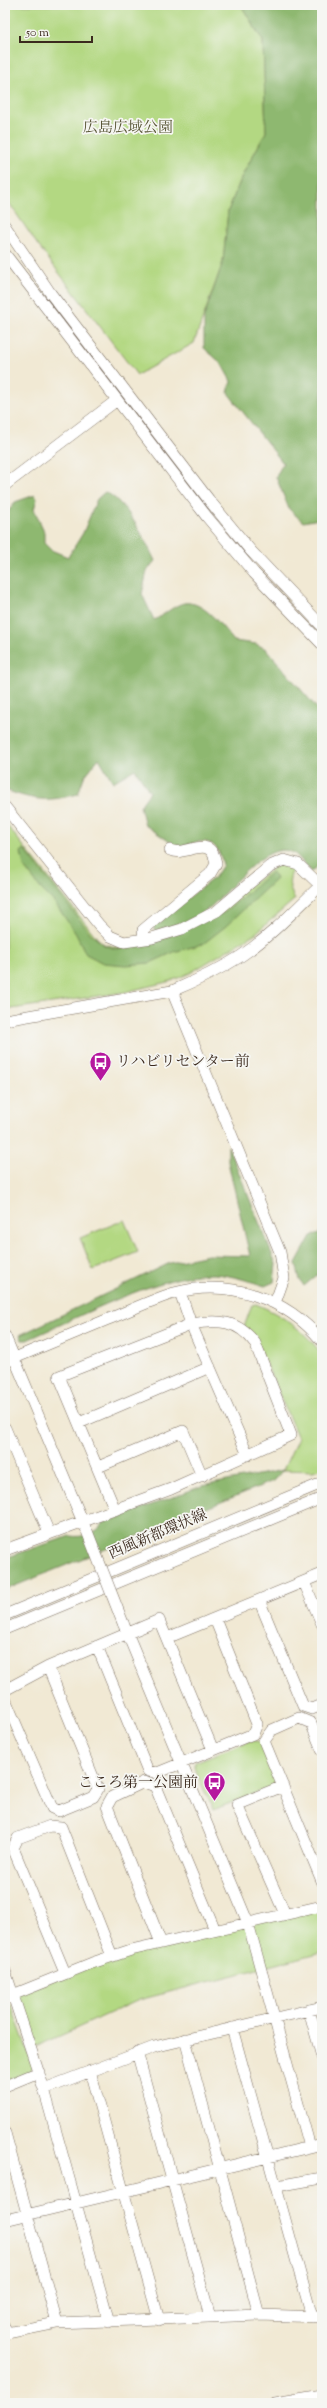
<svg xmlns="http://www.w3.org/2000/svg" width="327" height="2408" font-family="'Sorts Mill Goudy','Noto Serif JP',serif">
	<rect width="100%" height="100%" fill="#f6f6f2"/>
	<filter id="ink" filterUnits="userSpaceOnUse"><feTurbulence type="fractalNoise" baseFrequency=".025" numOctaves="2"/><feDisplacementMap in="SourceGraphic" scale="8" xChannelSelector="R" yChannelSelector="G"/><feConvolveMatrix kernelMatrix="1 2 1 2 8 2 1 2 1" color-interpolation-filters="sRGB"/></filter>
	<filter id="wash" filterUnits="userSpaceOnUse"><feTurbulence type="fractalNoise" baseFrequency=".012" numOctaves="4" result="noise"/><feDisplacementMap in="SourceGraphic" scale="16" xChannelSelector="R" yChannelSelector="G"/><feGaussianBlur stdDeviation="0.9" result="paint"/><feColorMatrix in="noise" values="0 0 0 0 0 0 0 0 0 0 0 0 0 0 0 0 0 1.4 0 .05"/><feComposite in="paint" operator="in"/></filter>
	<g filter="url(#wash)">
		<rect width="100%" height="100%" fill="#f1e9d4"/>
		<!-- green -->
		<path fill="#b3d882" stroke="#778150" d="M5,5h236l22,36 3,91 -23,42 -15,37 -5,51 -29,81 -57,32 -100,-131 -32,-47z
			M5,823l92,115 7,6 16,4 19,-3 45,-13 97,-69 15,4c-9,9 -8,21 -1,32l-39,34 -66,40 -19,8 -46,11 -120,18z
			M124,1220l14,32 -45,18 -13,-32z
			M256,1304c26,11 50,27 66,51v113l-9,3 -30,-1 15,-32 -42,-98 -12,-13 8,-22z
			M252,1740l8,2 16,37 -3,7 -60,24c-4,-13 -20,-37 -18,-48z
			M322,1906v46l-183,48 -108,49 -17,-55 113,-42z
			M5,2003l6,2 22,60 -2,7 -26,11z"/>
		<!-- forest -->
		<path fill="#8eb870" stroke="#647147" d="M241,5h81v516l-3,-2 -16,3 -14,-13 -13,-32 7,-14 -55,-70 3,-12 -10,-18 -17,-15v-31l19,-55 5,-51 15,-37 23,-42 -3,-91z
			M105,492c21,9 40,47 50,69l-8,10 -5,23 12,26c9,-4 20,-15 30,-17 20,-3 39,25 50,38l22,3 10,5 56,65v152l-2,-2 -8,8c-6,-6 -11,-13 -17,-18 -27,-19 -68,40 -86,54 -15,12 -36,18 -53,23l-3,-4 7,-7 55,-43 8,-12c-5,-28 -22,-27 -44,-17l-34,-23 -5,-19 10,-14 -15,-23 -22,13 -14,-24 -15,19 -6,17c-31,8 -42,7 -73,-4v-274l10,-14 20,-7 2,4 -3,10 10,23v11l7,7 17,7 15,-24 14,-34z
			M24,849l66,84 14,12 12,4 37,-6 72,-31 47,-40 4,7 -50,47 -23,18 -29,8 -24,11 -24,2 -23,-2 -17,-9 -10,-20 -21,-31 -14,-14 -17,-22 -3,-15z
			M228,1146l48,118 -2,18 -9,4c-16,-5 -34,-11 -51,-12 -51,-2 -139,45 -187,66h-5l-2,-5 150,-72 38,-8 42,1 -22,-94z
			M322,1232v39l-18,15 -4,-6 -4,-17 15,-27z
			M283,1470l-10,11 -268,109v-32l65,-22c12,2 27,-2 33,-13l99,-37z"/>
	</g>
	<g filter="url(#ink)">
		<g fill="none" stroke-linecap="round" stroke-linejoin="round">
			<defs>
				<path id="minor" d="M5,226l46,68 158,206 42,51 71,75
					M5,254l202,263 47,56 68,71
					M5,485l112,-85
					M5,807l94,118 11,11 14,6 28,-4 30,-9 35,-18 53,-45 14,-6 14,4 23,22
					M144,939l-1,-9 67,-56 6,-10c-5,-33 -30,-6 -46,-14
					M172,991l108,261 4,26 -9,25
					M5,1020l167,-29c24,-10 47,-21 69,-35 30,-20 55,-47 81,-72
					M180,1292l11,32 57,131
					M5,1336l80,191
					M5,1362c34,-14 68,-28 101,-42 23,-9 45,-20 68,-27 55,-15 112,5 148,48
					M79,1423l131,-56
					M5,1428l44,105
					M98,1467l85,-36 19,45
					M5,1550l166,-61 120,-54 -36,-92c-17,-23 -37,-24 -64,-19l-132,52 56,134
					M304,1582l18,42
					M259,1600l44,106 9,3 10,-4
					M5,1615l317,-132
					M123,1623l125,300 62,224 12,-3
					M5,1629l317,-131
					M167,1638l155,-64
					M97,1646l51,125 9,2 96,-39 4,-10 -42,-105
					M5,1690l43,-23 111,-47 54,130
					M5,1699l47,109 7,3 34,-14 5,-8 -50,-122
					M322,1750l-11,-27 -12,-5 -27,12 -8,11 58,140
					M283,1786l-46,19 48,109
					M161,1943l-54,-137 5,-9 32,-15 11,4 60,144
					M5,1971l39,118 65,233
					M65,1973l-52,-125 5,-10 32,-12 11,1 51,129
					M5,1998l87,-35 39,-13 191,-44
					M309,2010l13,47
					M232,2028l80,289
					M185,2039l74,276
					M137,2052l73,265
					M90,2071l69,249
					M5,2086l34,-14
					M44,2089l110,-42 168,-40
					M5,2133l52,190
					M277,2186l45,-8
					M5,2220l305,-73
					M5,2328l2,5 50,-10 202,-8 63,2
					M275,2403l47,-8"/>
			</defs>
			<!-- minor casing -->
			<use href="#minor" stroke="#7b6d5e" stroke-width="12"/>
			<!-- minor -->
			<use href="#minor" stroke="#fff" stroke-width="11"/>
			<defs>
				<path id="minor-bridge" d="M87,1531l36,92"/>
			</defs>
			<!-- minor-bridge casing -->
			<use href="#minor-bridge" stroke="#7b6d5e" stroke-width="12" stroke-linecap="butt"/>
			<!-- minor-bridge -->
			<use href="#minor-bridge" stroke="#fff" stroke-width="11"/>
		</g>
	</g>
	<!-- icons -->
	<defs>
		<symbol id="bus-pin" viewBox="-11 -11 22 30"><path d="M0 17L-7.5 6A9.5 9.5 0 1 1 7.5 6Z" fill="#b5179e" stroke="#f6f6f2"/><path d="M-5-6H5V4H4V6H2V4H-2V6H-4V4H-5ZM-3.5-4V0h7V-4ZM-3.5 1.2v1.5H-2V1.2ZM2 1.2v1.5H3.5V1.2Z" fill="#fff"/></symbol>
	</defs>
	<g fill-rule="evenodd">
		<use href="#bus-pin" x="88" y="1050" width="25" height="34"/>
		<use href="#bus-pin" x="202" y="1770" width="25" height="34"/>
	</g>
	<g text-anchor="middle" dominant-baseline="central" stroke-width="3.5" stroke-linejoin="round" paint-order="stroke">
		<!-- park labels -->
		<g font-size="15" fill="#595637" stroke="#f6f6f2">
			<text x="128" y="128">広島広域公園</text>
		</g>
		<!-- poi labels -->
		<g font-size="15" fill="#3b2a1e" stroke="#f6f6f2" text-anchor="start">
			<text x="116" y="1062">リハビリセンター前</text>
			<text x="198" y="1783" text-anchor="end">こころ第一公園前</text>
		</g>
		<!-- street labels -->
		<g font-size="15" fill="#3b2a1e" stroke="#f6f6f2">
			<text transform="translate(158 1535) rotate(-23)">西風新都環状線</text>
		</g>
	</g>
	<!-- margin -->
	<rect width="327" height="2408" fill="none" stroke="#f6f6f2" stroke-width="20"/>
	<!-- scale -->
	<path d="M20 36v6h72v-6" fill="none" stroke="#3b2a1e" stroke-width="2"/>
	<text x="26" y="36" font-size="12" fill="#3b2a1e" stroke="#f6f6f2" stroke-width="3" paint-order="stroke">50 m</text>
</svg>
